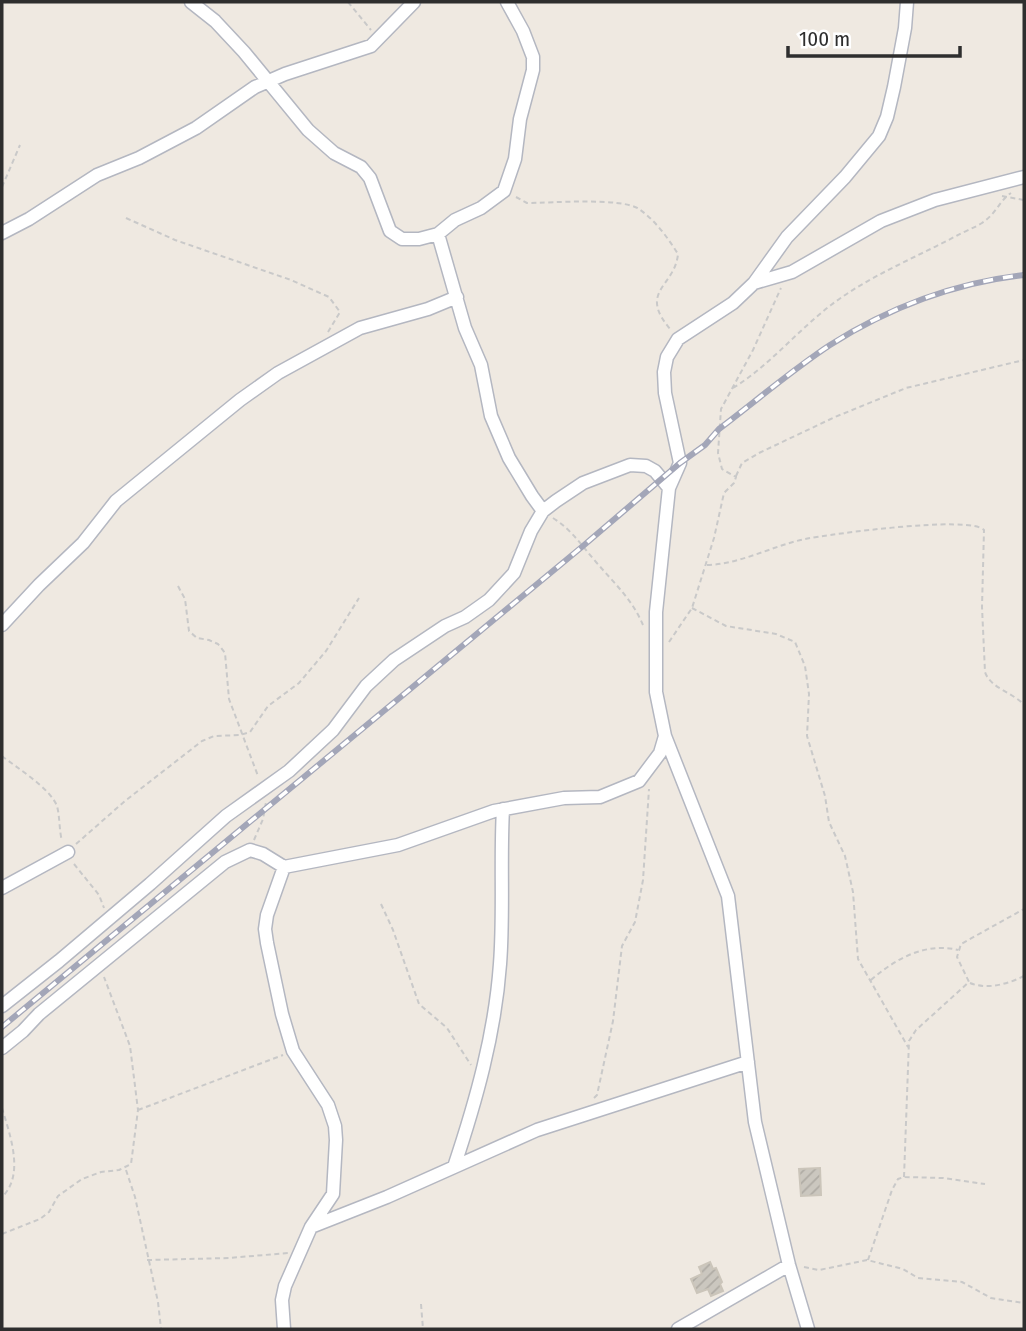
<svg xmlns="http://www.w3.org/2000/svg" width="1026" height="1331" font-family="'Fira Sans Condensed',sans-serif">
	<defs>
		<pattern id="building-hatch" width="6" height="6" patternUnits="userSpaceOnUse" patternTransform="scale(1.75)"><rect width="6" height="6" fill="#cbc7bf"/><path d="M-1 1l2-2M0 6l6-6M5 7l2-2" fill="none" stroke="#afaba4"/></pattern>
	</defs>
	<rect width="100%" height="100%" fill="#efe9e1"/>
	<!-- building -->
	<path fill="url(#building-hatch)" stroke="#cbc5ba" stroke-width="2" d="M820,1168l1,27 -20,1 -2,-27z
		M710,1262l3,7 3,-1 6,14 -2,2 3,7 -12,5 -3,-7 -11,4 -6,-14 11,-5 -3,-7z"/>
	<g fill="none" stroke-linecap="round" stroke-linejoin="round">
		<defs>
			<path id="minor" d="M191,2l24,19 29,31 64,78 26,23 27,14 9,11 20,53 12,8h17l19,-5 17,-14 26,-12 23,-17 11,-32 5,-40 13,-49v-13l-10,-26 -16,-29
				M2,233l27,-14 68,-44 42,-17 57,-30 59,-41 30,-13 86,-28 43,-44
				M438,234l27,94 16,37 10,51 18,42 23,38 11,15
				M754,283l38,-11 89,-51 54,-21 89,-23
				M2,625l37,-40 44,-42 33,-42 124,-101 38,-27 82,-45 68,-19 29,-12
				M2,888l66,-36
				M2,1006l57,-45 91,-77 76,-68 63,-45 44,-41 33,-44 28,-26 51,-34 20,-9 24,-17 25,-27 17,-42 12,-20 13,-10 27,-18 47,-18 16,1 9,5 14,17
				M2,1048l21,-17 16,-17 186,-152 25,-12 13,4 21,13
				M454,1167c22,-66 41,-133 46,-203 4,-51 0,-103 3,-155
				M311,1227l76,-30 150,-67 211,-68
				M284,1329l-2,-29 3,-14 26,-59 22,-33 3,-54 -1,-14 -7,-21 -35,-54 -11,-37 -15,-71 -2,-14 2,-14 17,-48 114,-22 96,-34 70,-13 36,-1 39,-16 21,-28 5,-17
				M678,1329l111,-64
				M808,1329l-19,-64 -34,-143 -27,-226 -63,-160 -9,-44v-80l13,-124 11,-25 -15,-70 -1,-21 3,-15 11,-18 55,-36 21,-20 33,-46 58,-60 34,-41 8,-19 7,-30 11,-59 2,-26"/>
		</defs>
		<!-- minor casing -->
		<use href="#minor" stroke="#b4b7c1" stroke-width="15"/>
		<!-- path -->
		<path stroke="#c9c9c9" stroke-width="2" stroke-dasharray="5 3.5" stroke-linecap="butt" d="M348,2l23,28
			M2,187l18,-42
			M1002,196l22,4
			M516,197l11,6c24,0 94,-6 112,6 16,11 29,29 39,45 -3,33 -41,37 -7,76
			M126,218l49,22 116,40 38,17 11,15 -12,20
			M733,388c36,-22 64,-57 98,-83 38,-29 84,-47 127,-70 7,-4 16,-7 24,-12 14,-9 18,-23 29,-30
			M736,476l6,-13 17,-10 76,-36 71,-29 118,-28
			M553,518c19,12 29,28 43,44 18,21 36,37 47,63
			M707,565c34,-1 65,-19 98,-26 26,-5 165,-24 179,-9l-2,77 3,65c5,16 29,21 39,33
			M178,586l7,13 4,32 8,7 12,2 9,4 7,9 4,46 29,77
			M692,608l34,18 50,8 19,8 10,24 4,28 -2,42 18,60 4,26 16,34 8,36 5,67 50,88
			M669,642l23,-34 22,-70 10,-45 10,-10 2,-6 -14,-8 -4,-16 3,-44 32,-59 28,-62
			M2,756c15,12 48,32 55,50 3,11 2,24 5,35
			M254,840l9,-21 3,-17
			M76,844l49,-43 77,-60 12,-5 26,-1 10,-3 18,-26 31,-23 27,-32 33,-53
			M74,864l25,31 5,13
			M381,904l12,26 26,74 28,24 24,37
			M871,980c24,-21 54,-38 87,-30
			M970,983c17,7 38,1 54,-7
			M594,1098l3,-3 16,-74 9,-75 13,-24 8,-42 6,-91
			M2,1108c8,27 23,67 0,89
			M138,1110l145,-55
			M126,1170l9,27 23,105 3,27
			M904,1177l5,-136 7,-11 53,-48 -12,-25 4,-13 63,-35
			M2,1234l38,-15 9,-7 9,-16 24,-17 19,-7 18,-2 12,-6 7,-54 -8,-64 -26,-69
			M147,1260l82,-2 59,-5
			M868,1260l24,-70 6,-11 6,-2 39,1 42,6
			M804,1267l15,3 48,-10 36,9 15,9 44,4 29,16 33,5
			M421,1304l2,25"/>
		<!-- minor -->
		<use href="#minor" stroke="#fff" stroke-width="12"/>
		<defs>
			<path id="rail" d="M2,1027l581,-481 97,-83 25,-18 14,-16c37,-28 73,-59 111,-84 58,-37 126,-63 194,-70"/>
		</defs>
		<!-- rail casing -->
		<use href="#rail" stroke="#a3a6b8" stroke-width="6"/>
		<!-- rail -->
		<use href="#rail" stroke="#fff" stroke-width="3.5" stroke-dasharray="10" stroke-linecap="butt"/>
	</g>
	<!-- border -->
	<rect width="1026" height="1331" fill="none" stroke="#2e2e2e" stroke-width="7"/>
	<!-- scale -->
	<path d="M788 46v10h172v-10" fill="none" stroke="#2e2e2e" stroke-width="3.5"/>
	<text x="799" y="46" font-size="21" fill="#2e2e2e" stroke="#ffffff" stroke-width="5" paint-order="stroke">100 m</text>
</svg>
